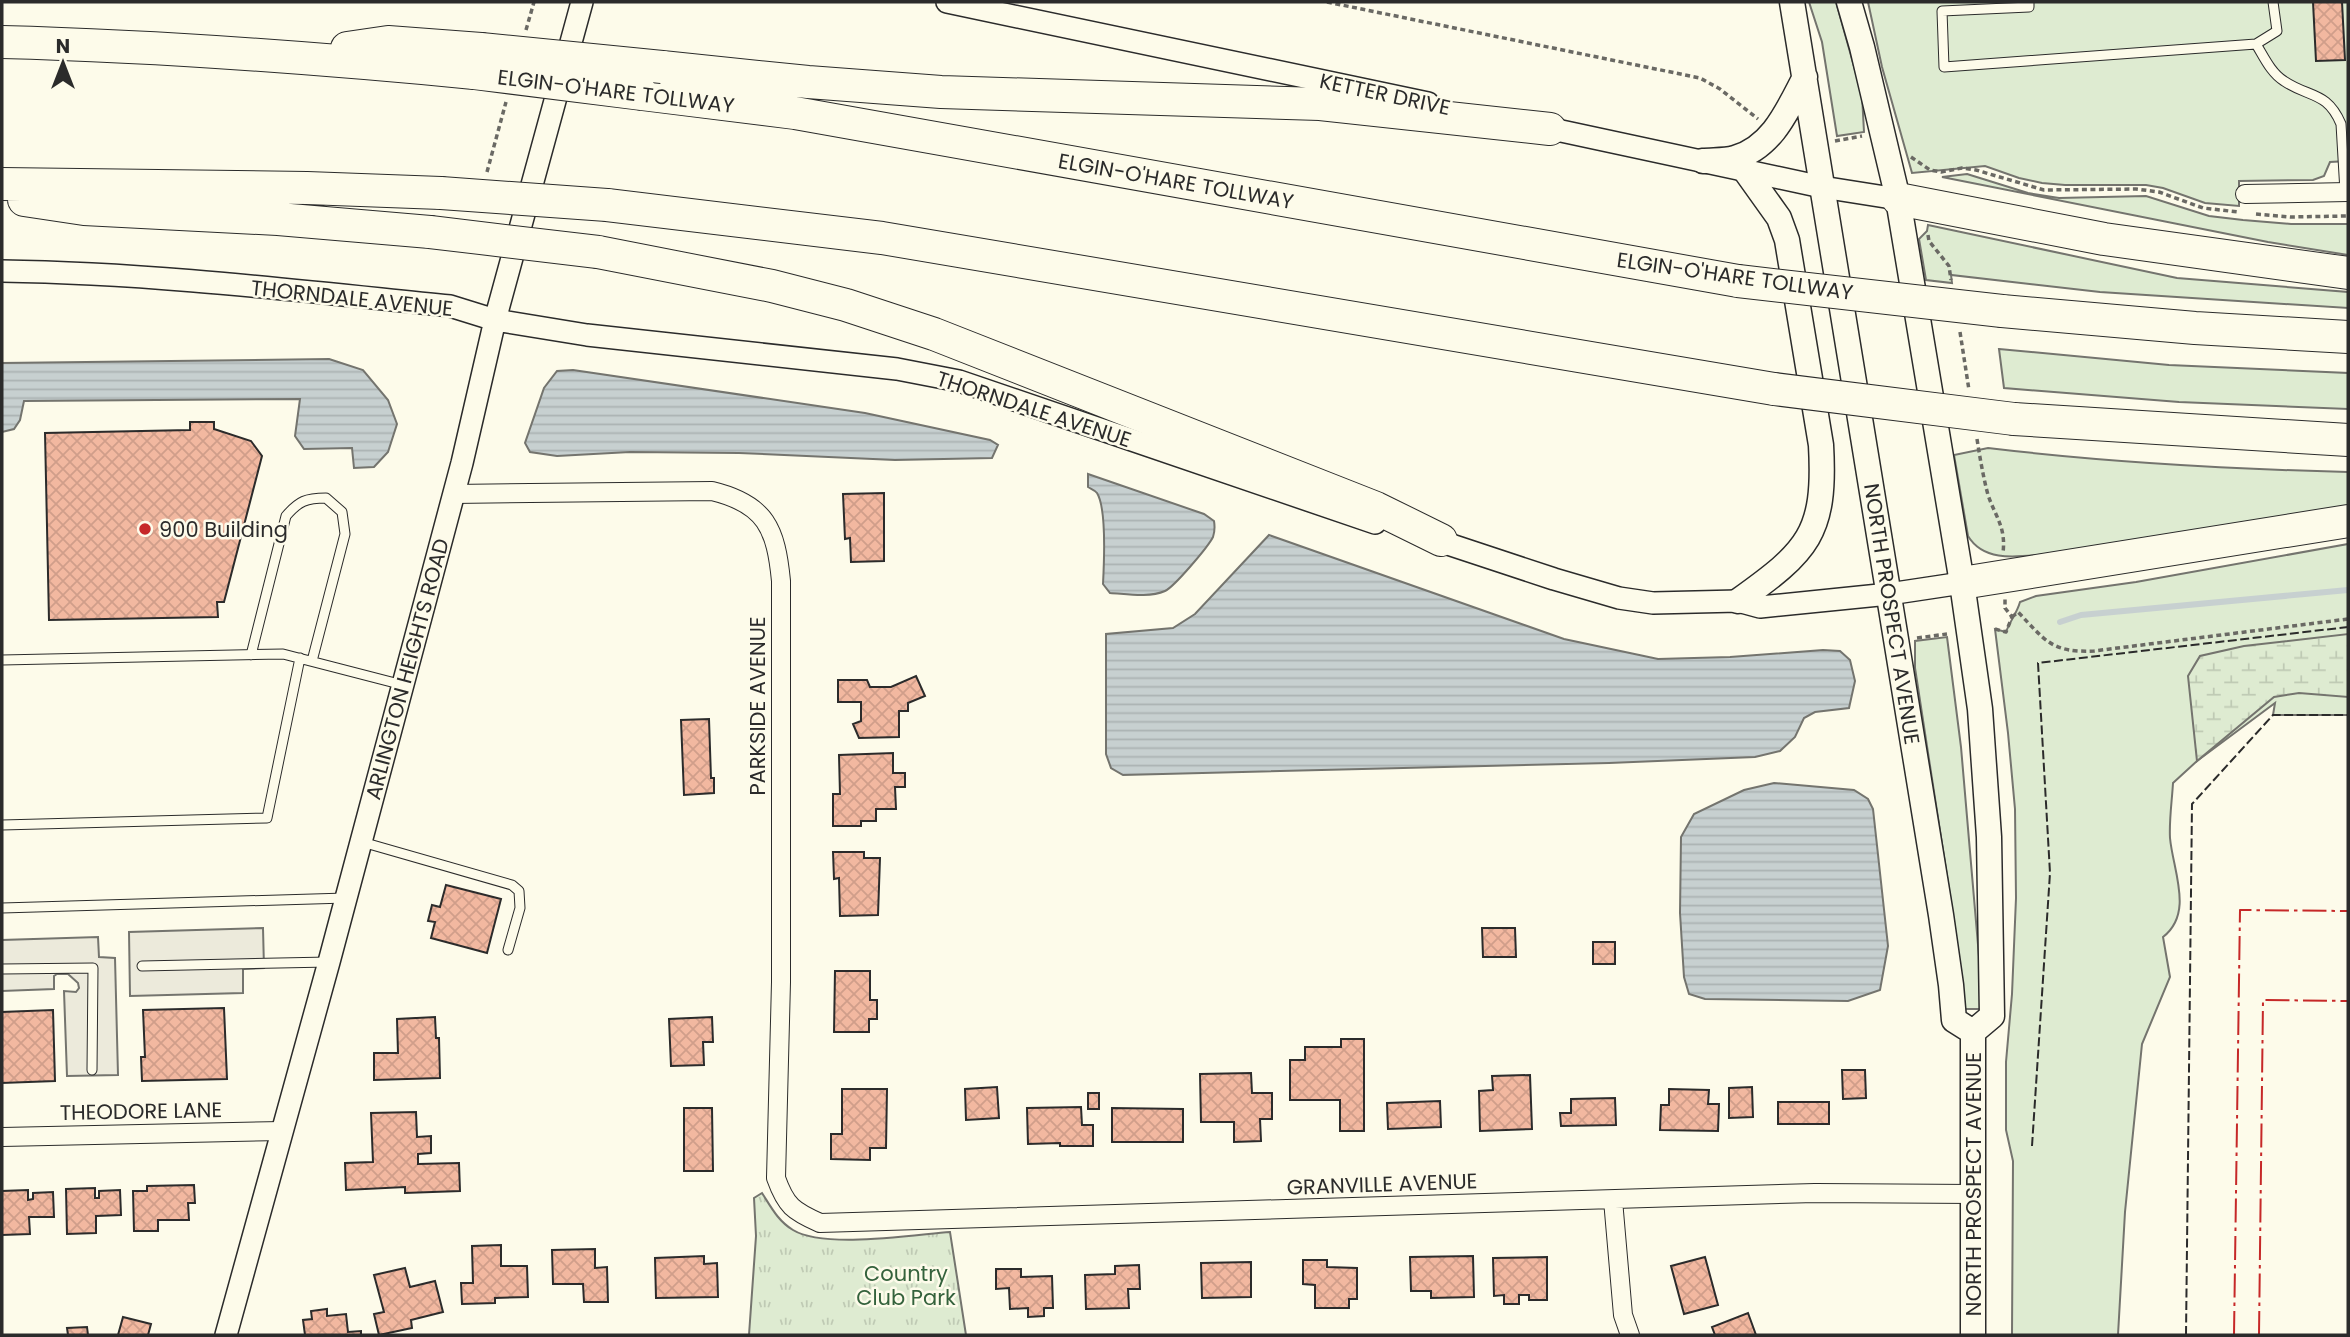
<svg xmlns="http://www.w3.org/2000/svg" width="2350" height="1337" font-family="Poppins,sans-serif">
	<defs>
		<pattern id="wetland-marsh" width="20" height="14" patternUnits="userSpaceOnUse" patternTransform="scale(1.75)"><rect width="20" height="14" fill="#deebd1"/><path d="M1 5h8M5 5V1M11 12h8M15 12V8" fill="none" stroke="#bfcab4"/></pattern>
		<pattern id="park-tufts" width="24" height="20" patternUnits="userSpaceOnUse" patternTransform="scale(1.75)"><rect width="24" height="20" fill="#deebd1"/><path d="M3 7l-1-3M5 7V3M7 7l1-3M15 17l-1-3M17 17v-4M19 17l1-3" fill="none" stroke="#bfcab4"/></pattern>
		<pattern id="water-rules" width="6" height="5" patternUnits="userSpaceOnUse" patternTransform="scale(1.75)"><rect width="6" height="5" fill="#c7d0d0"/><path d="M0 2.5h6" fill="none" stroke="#abb3b3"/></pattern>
		<pattern id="building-cross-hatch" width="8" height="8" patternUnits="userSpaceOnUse" patternTransform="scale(1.75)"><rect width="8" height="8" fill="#f2b8a0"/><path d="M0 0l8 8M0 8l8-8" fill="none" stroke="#d09e8a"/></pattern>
	</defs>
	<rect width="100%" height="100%" fill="#fdfbea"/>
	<!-- grass -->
	<path fill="#deebd1" stroke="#74746e" stroke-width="2" d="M1809,2h27l26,93 2,37 -27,4 -15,-94z
		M1868,2h480v159l-18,1 -6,14 -11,4 -74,1v25l-34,-3 -42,-15 -17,-3h-81l-23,-2 -23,-5 -34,-12 -73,7 -30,-106z
		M1967,174l61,19 31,5 87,-2 63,20 34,4 48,4h57v31l-80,-13 -326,-65z
		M1928,225l249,53 171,14v16l-248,-16 -149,-17 1,8 -26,-3 -7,-41 8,-8z
		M1999,349l170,16 179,8v36l-169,-7 -175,-14z
		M1988,448c117,14 242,21 360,24v35l-299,47c-28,2 -64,10 -81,-18l-14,-81z
		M2348,544v171h-75l2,-12 -78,58 -24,22c-1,18 -4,37 -3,55 3,33 24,75 -7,99l7,40 -28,67 -17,168 -7,123h-106l1,-174 -7,-31v-68l6,-68 4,-96 -1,-89 -7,-76 -13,-104 11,3c4,-11 11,-19 14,-30l16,-6 100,-14z
		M1947,637l14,110 19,221v41h-15l-11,-87 -39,-254v-27z"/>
	<!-- wetland -->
	<path fill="url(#wetland-marsh)" stroke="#74746e" stroke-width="2" d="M2348,634v63l-49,-4 -25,4 -77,64 -9,-85 12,-20 44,-10z"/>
	<!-- park -->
	<path fill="url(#park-tufts)" stroke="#74746e" stroke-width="2" d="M762,1193c9,14 16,28 31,37 31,19 119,5 157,2l16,103h-217l7,-99 -2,-38z"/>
	<!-- parking -->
	<path fill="#eceadb" stroke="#74746e" stroke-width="2" d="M263,928l1,40 -21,1v24l-113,3 -1,-64z
		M98,937l1,20 16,1 3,117 -51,1 -3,-85 12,1 3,-4 -1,-5 -10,-9h-11l-3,2v13l-52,2v-51z"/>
	<!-- water -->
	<path fill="url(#water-rules)" stroke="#74746e" stroke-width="2" d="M329,359l34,11 25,30 9,24 -9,28 -14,15 -20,1 -2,-20 -48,1 -9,-13 5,-37 -276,2 -4,19 -6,9 -12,3v-69z
		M573,370l292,43 125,27 8,5 -6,13 -97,2 -156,-7 -109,-1 -73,4 -27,-4 -5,-9 19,-55 13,-17z
		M1088,474l116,40 10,7c1,6 1,10 -1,16 -5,10 -39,50 -48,54 -16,7 -38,3 -55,2l-7,-9c1,-19 4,-75 -6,-91 -2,-3 -6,-4 -9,-6z
		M1269,535l295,104 94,20 72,-2 93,-7 17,1 10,9 5,21 -6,27 -34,4 -11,6 -9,19 -15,14 -25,6 -146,6 -486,12 -12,-7 -5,-14v-120l67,-6 22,-14z
		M1774,783l80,7 14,9 5,10 15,137 -8,44 -32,11 -143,-2 -16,-5 -5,-17 -4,-64 1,-76 13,-23 50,-24z"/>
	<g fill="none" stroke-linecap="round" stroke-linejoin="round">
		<!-- stream -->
		<path stroke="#c7d0d0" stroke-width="6" d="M2060,622l21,-7 267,-25"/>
	</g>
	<!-- building -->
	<path fill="url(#building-cross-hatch)" stroke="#2b2b2b" stroke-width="2" d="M2313,2h29l3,58 -29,1z
		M190,422h24v7l37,12 11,15 -38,146h-7l1,15 -169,3 -4,-187 145,-3z
		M884,493v68l-33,1 -1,-24 -5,1 -2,-45z
		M916,676l9,20 -17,7v8h-9v26l-40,1 -6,-14 8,-3v-19h-23v-22h29l3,7h21z
		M709,719l2,59h3v15l-30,2 -3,-75z
		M893,753v20h12v14h-10l1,22h-20v12h-15v5h-28v-32h7l-1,-39z
		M833,852h31v6h16l-2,57 -38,1 -1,-38 -5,1z
		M446,885l55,14 -14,54 -56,-15 4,-16 -7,-1 4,-16 8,2z
		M1482,928h33l1,29h-33z
		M1593,942h22v22h-22z
		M835,971h35v29h7v19h-8v13h-35z
		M224,1008l3,71 -85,2 -1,-24h4l-2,-47z
		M53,1010l2,71 -53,2v-71z
		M435,1017l1,21h3l1,40 -66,2v-27h24l-1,-34z
		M712,1017l1,25h-10l1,23 -33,1 -2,-47z
		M1341,1039h23v92h-24v-31h-50v-40h15v-13h36z
		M1842,1070h23l1,28 -23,1z
		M1251,1073l1,20h20v26h-12l1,22 -27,1v-20h-33l-1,-48z
		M1530,1075l2,54 -52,2 -1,-40 14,-1 -1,-14z
		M997,1087l2,31 -33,2 -1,-31z
		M1752,1087l1,30 -24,1v-30z
		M842,1089h45l-1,59h-16v12l-39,-1v-25h11z
		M1669,1089l40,1 -1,14h11l-1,27 -58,-1 1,-25h8z
		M1088,1093h11v16h-11z
		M1615,1098l1,27 -55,1 -1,-13h11v-14z
		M1440,1101l1,26 -53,2 -1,-26z
		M1778,1102h51v22h-51z
		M1081,1107l1,18h11v21h-33v-3l-32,1 -1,-36z
		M684,1108h28l1,63h-29z
		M1112,1108l71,1v33h-71z
		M416,1112l1,25 14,-1v17l-13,1v10l41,-1 1,28 -55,2v-6l-59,3 -1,-27 28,-1 -2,-49z
		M194,1185l1,18h-7l1,17h-31v11h-24l-1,-40h14v-5z
		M95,1188v10h4v-7l21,-1 1,25 -25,1v17l-29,1 -1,-45z
		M28,1190v10l5,-1v-6l20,-1 1,25h-25l1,17 -28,1v-44z
		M501,1245v21h26l1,31 -33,1v5l-33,1 -1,-21h12l-1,-37z
		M595,1249v19l12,-1 1,35h-24l-1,-18h-30l-1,-34z
		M704,1256v8l13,-1 1,34 -62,1 -1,-40z
		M1473,1256l1,41 -43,1v-7h-20l-1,-34z
		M1547,1257v43h-18v-5h-10v9h-15v-9l-10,1 -1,-38z
		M1705,1257l13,48 -34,9 -13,-48z
		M1303,1260h24v7l30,1v31h-8v9h-34v-23l-12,-1z
		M1251,1262v35l-49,1 -1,-35z
		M1139,1265l1,24h-12l1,19 -43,1 -1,-34 30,-1v-8z
		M405,1268l5,19 25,-6 8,31 -32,8 1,8 -33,7 -5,-21 10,-2 -10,-37z
		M996,1269h25v8l31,-1 1,32h-9v8l-16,1v-9l-18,1 -1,-21 -13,1z
		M327,1309v7l19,-2 2,18 13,-1v4h-56l-2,-15 9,-1 -1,-8z
		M1748,1313l8,22h-41l-3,-8z
		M123,1317l28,7 -3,11h-30z
		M87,1327l1,8h-20l-1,-7z"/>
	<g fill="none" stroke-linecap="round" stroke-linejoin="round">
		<defs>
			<path id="service" d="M2029,2v5l-87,4 2,56 312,-23 21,-13 -4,-29
				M2256,44c8,13 15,29 28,37 25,17 43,10 57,43l4,68
				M251,655l35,-139c13,-15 20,-18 40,-18l16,14 3,22 -33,127
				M2,660l281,-6 120,31
				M2,825l265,-7 33,-160
				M362,842l150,43 7,6 1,17 -12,42
				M2,908l344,-10
				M142,966l187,-4
				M2,969l91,-1 -1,102"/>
			<path id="minor" d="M2245,194l103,-2
				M453,494l259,-3c54,13 64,38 69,90v401l-5,196c10,28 17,33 44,45l995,-30 160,1
				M2,1137l280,-6
				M1613,1200l10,115 7,20"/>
			<path id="tertiary" d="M947,2l481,101
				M1538,126l284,61 76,12
				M2,271c149,2 299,20 448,35l45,14 92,15 310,34 62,12 416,142
				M1430,538l124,41 65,19 34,5 85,-2 22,6 129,-13 73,-11
				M226,1335l103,-373 133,-499 33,-143 87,-318"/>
			<path id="secondary" d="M1792,2l149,913 10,70 3,35 19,12
				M1849,2l13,45 36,152 64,384 18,126 9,128 3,179 -19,16v303
				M1703,161c10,-1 22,0 32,-3 38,-11 53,-49 70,-81
				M1738,601c70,-50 88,-67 83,-156l-34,-205 -8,-22 -35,-49"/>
			<path id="motorway" d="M2,42c158,4 315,16 472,31
				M347,48l41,-6 93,7
				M662,67l146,15 133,10 379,12 230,25
				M642,94l153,19 943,168
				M2,184l305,4 134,5
				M1898,199l206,40 244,34
				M24,200l60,9 194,10 152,13
				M607,205l275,33 892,151
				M598,252l174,34 74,19 88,29 442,174 65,32
				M2002,311l193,17 153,9
				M2014,419l334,21
				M1962,583l386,-62"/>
		</defs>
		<!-- service casing -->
		<use href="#service" stroke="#2b2b2b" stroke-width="11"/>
		<!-- minor casing -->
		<use href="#minor" stroke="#2b2b2b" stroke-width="20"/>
		<!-- tertiary casing -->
		<use href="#tertiary" stroke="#2b2b2b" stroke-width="24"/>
		<!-- secondary casing -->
		<use href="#secondary" stroke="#2b2b2b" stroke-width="27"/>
		<!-- motorway casing -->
		<use href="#motorway" stroke="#2b2b2b" stroke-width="34"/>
		<!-- path -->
		<path stroke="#6a6964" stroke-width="3.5" stroke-dasharray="5 3.5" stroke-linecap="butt" d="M1327,2l373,76 20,11 38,30
			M526,30l8,-28
			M1835,141l27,-5
			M1911,157l19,13 11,2 21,-4 14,2 68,20 92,-1 23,3 44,16 35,4
			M487,172l19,-70
			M2256,214l34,3 58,-1
			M1928,235l1,6 20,25 2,14
			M1960,332l9,58
			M1977,439c3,19 6,37 11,56 8,23 18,32 15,58
			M2012,617l6,-5c27,28 33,41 76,39l254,-32
			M1995,629l11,3 6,-15 -7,-9v-9
			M1917,638l30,-4"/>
		<!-- service -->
		<use href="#service" stroke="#fdfbea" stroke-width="9"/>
		<!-- minor -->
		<use href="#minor" stroke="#fdfbea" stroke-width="18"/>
		<!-- tertiary -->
		<use href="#tertiary" stroke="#fdfbea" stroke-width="21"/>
		<!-- secondary -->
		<use href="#secondary" stroke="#fdfbea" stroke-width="24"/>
		<!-- motorway -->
		<use href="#motorway" stroke="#fdfbea" stroke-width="32"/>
		<defs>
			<path id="motorway-bridge" d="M481,49l181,18
				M474,73l168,21
				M441,193l166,12
				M430,232l168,20
				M1738,281l264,30
				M1774,389l240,30"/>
		</defs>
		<!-- motorway-bridge casing -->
		<use href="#motorway-bridge" stroke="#2b2b2b" stroke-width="34" stroke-linecap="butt"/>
		<!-- motorway-bridge -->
		<use href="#motorway-bridge" stroke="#fdfbea" stroke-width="32"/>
		<!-- fence -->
		<path stroke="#2b2b2b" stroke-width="2" stroke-dasharray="9 3.5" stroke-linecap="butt" d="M2032,1146l18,-273 -12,-210 310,-36
			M2186,1335l6,-531 81,-89h75"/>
		<!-- power -->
		<path stroke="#c62828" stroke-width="2" stroke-dasharray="24 5 3.5 5" stroke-linecap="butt" d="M2234,1335l6,-425 108,1
			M2259,1335l4,-335 85,1"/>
	</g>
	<!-- markers -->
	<circle fill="#c62828" stroke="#fdfbea" stroke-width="2.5" cx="145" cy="529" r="7"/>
	<g text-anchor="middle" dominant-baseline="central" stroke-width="5" stroke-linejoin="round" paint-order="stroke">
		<!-- street labels -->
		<g font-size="21" fill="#2b2b2b" stroke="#fdfbea">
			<text transform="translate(616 91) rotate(7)">ELGIN-O'HARE TOLLWAY</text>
			<text transform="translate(1385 94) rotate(12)">KETTER DRIVE</text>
			<text transform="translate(1176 181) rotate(10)">ELGIN-O'HARE TOLLWAY</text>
			<text transform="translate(1735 276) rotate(8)">ELGIN-O'HARE TOLLWAY</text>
			<text transform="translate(352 298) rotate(6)">THORNDALE AVENUE</text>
			<text transform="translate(1034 409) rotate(18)">THORNDALE AVENUE</text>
			<text transform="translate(1892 614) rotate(81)">NORTH PROSPECT AVENUE</text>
			<text transform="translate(407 669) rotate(-75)">ARLINGTON HEIGHTS ROAD</text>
			<text transform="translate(757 706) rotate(-90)">PARKSIDE AVENUE</text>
			<text transform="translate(141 1111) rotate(-1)">THEODORE LANE</text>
			<text transform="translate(1382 1184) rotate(-2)">GRANVILLE AVENUE</text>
			<text transform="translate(1973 1184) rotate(-90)">NORTH PROSPECT AVENUE</text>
		</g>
		<!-- poi labels -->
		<g font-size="21" fill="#2b2b2b" stroke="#fdfbea" text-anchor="start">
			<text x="159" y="529">900 Building</text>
		</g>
		<!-- park labels -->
		<g font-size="21" fill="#34623c" stroke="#fdfbea">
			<text x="906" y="1273">Country<tspan x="906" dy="24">Club Park</tspan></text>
		</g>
	</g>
	<!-- border -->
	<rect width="2350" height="1337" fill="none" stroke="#2b2b2b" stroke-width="7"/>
	<!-- north arrow -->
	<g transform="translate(63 63)" stroke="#fdfbea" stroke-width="5" paint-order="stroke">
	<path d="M0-5L12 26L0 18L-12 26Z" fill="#2b2b2b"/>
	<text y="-10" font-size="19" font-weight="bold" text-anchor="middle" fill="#2b2b2b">N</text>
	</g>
</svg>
